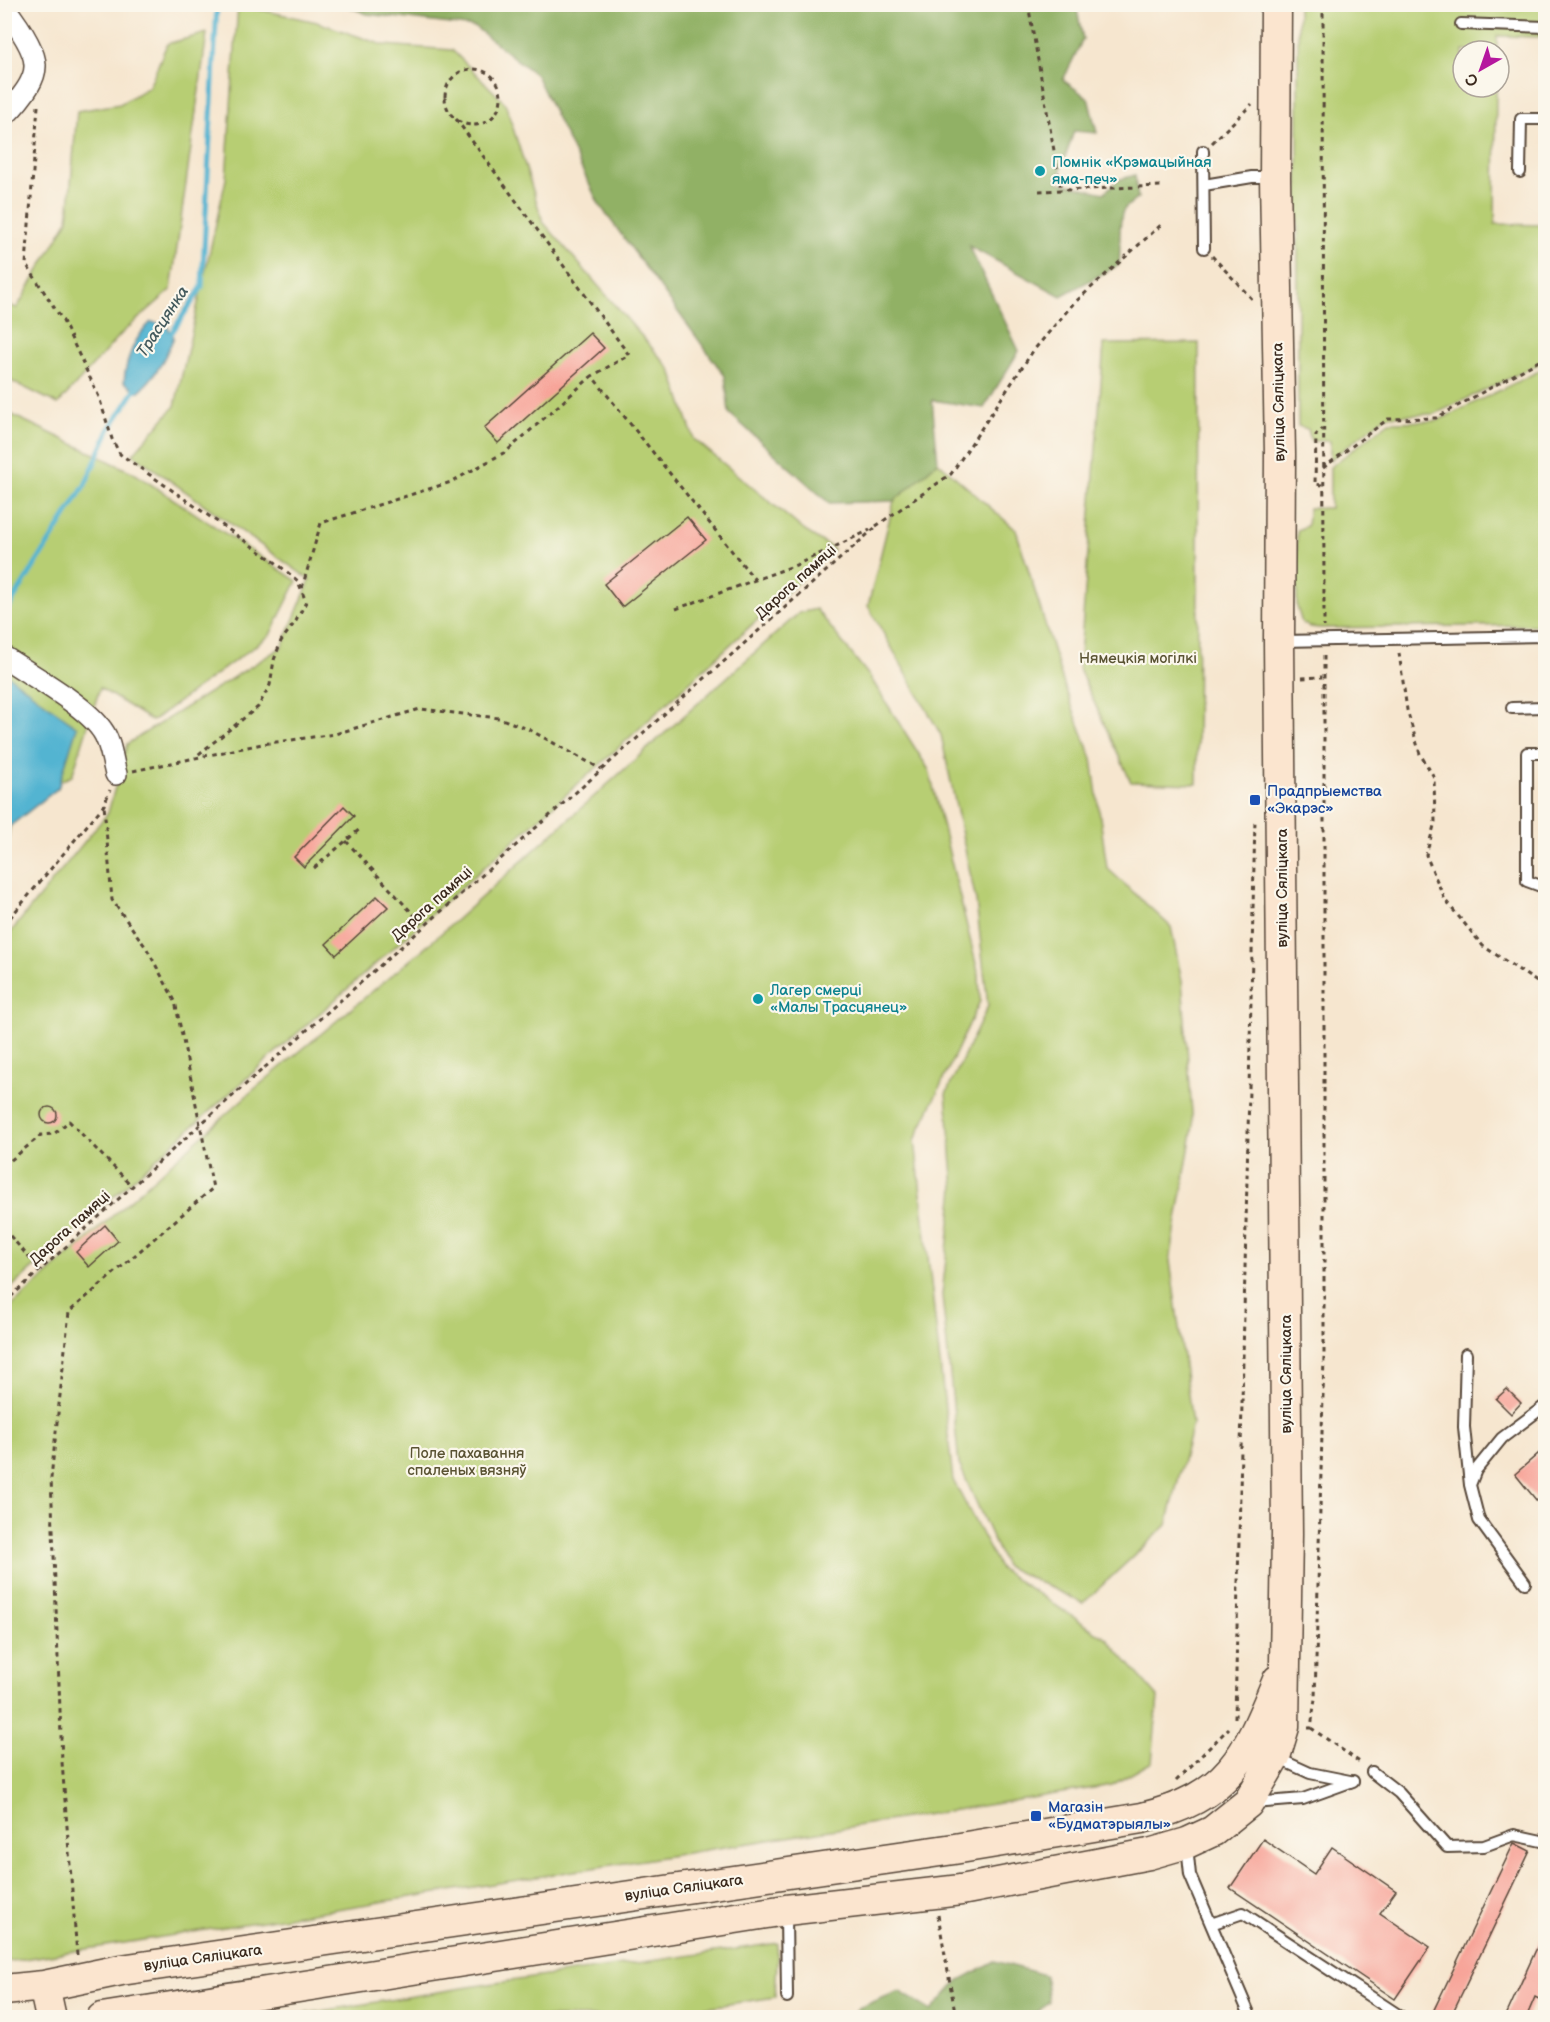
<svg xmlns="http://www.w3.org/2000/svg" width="1550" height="2022" font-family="'Balsamiq Sans',sans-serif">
	<rect width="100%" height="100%" fill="#fbf7ec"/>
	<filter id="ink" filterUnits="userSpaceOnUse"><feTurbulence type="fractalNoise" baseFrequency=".0167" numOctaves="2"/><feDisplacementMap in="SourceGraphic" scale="12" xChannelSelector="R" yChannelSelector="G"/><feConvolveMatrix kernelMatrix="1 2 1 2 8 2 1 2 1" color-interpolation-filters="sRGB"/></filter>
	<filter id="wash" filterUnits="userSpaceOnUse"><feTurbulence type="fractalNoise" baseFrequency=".008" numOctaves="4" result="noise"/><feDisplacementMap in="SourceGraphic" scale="24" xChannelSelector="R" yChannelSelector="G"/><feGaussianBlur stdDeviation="1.35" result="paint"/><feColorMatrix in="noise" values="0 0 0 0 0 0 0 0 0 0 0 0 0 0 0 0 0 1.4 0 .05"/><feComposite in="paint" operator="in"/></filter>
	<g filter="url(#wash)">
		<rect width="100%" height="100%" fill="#f6e6cf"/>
		<!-- green -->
		<path fill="#b7ce73" stroke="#797c48" stroke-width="1.5" d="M238,5l79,17 66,23 69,5 53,53 38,119 128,148 23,69 111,92 29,18 -219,202 -610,542v-354l103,-126 19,-69 155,-97 28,-67 -177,-126 42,-48 51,-227z
			M1298,5h247v32l-48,-1v15h-34v36h33l-1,137 50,1v-12v148l-110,53 -49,2 -56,44v-19h-19l-3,-12 -10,-3z
			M207,33l-36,257 -49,43 -64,71 -53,-26v-74l12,4 51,-88 9,-109 43,-7 29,-17 18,-43z
			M1199,343l-2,441 -66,-2 -52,-113 25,-325z
			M1545,368v257l-225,3 -10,-1 -8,-4 -5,-16v-77l10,-4 2,-18h21v-41l59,-45 48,-1z
			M4,411l130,62 163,108 -27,54 -118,86 -52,-33 -28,88 -12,5 -2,7 -48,38 -5,29z
			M938,462l78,68 48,155 28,74 15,109 64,59 11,54 11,145 -23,135 22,163 -25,101 -84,78 -78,-37 -46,-102 -17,-169 12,-107 -8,-94 42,-88 -12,-105 -35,-166 -73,-129 26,-105z
			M816,609l54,68 59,93 50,206 1,25 -65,139 38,340 47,89 107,70 51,58 -6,65 -40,23 -1107,177 -1,-649 248,-222 175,-145 372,-333z
			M778,1943l-3,54 -134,20h-356l190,-31z"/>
		<!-- forest -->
		<path fill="#91b165" stroke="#666e42" stroke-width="1.5" d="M344,5h732l7,34 -20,41 25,18 9,35 -23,-2 -17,51 47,11 14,-13 17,-5 3,23c-4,3 -12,8 -15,13 -5,10 -2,41 -4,54l-58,31 -92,-50 50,105 -35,57 -52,-8 6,62 -44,39 -65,2 -100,-90 -4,-37 -126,-172 -63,-129 -61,-48 -108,-13z
			M995,1961l50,14 4,26 -16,16h-182l7,-9 41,-17 32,20 27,-30z"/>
		<!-- water -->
		<path fill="#53b4d1" stroke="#476f78" stroke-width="1.5" d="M151,322l15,3 8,12c-9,21 -18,40 -36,55l-14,-10c2,-23 10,-44 27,-60z
			M5,673l72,54 -19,61 -53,42z"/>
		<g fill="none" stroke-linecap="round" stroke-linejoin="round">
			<!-- stream -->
			<path stroke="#53b4d1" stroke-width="5" d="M168,338l34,-51 15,-283
				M4,615l81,-130 24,-55 30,-46"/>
		</g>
		<g id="blocks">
			<!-- building -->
			<path fill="#f7a499" d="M590,333l14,15 -106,95 -14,-15z
				M687,517l19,23 -84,67 -18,-23z
				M344,806l10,10 -50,51 -10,-10z
				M377,896l11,11 -52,48 -10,-11z
				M41 1115a8 8 0 1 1 16 0a8 8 0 1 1-16 0Z
				M105,1225l13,16 -29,26 -13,-15z
				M1507,1389l14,14 -10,11 -15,-15z
				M1545,1448v63l-30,-37z
				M1263,1839l51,35 18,-27 64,44 -16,22 50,34 -35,52 -165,-111z
				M1514,1843l16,8 -80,167h-20z
				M1545,1930v72l-10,-5 -9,21h-21z"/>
		</g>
	</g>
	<g filter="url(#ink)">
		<use href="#blocks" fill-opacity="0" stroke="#574639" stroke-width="1.5"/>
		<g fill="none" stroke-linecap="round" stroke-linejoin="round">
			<defs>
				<path id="lane" d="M1461,24l85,3
					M1203,151l1,97
					M1520,172l1,-53h25
					M1204,185l48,-8h23
					M1282,641l264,-5
					M1512,708l34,-1
					M1546,753h-19v128l19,7
					M1466,1354l-2,73 6,58
					M1525,1583l-46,-63 -9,-35 6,-15 26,-32 44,-33
					M1277,1758l33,15 40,8
					M1372,1772l27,21 48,54 37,-1 30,-11 32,7
					M1254,1803l49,-4 50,-18
					M1187,1846l3,29 61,143
					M786,1913l1,84
					M1211,1924l32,-11 160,105"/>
				<path id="street" d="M4,7c10,13 31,41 31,58 1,17 -19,39 -31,51
					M4,657c27,18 81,48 98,73 9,12 10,30 14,44"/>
				<path id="secondary" d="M44,1986l7,32
					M4,1990l40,-4 77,-16 833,-121 188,-31c87,-21 104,-60 136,-138
					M102,2018l684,-108 175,-20 188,-36 38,-11 26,-12 35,-28 27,-46 9,-30 3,-193 -8,-893 1,-187 -5,-276 1,-174"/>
			</defs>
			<!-- lane casing -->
			<use href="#lane" stroke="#574639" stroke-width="14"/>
			<!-- street casing -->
			<use href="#street" stroke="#574639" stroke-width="24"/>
			<!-- secondary casing -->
			<use href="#secondary" stroke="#574639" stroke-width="33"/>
			<!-- path -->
			<path stroke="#574639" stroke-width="3" stroke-dasharray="4.5 4.5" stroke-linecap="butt" d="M1028,4l33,186
				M1323,4l1,623
				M445 97a28 28 0 1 1 56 0a28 28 0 1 1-56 0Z
				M38,106l-12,158 37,57 36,76 13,42 8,15 155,108 23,19 8,21 -10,19 -15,20 -7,19 -4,25 -12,22 -63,50
				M456,119l173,236 -37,21
				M1212,143l40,-39
				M1039,191l123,-5
				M1212,256l41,44
				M1323,468l65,-49 48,-1 110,-61
				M1322,485l-7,-1 1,-49 6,-6
				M876,526l75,-52 82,-123 40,-47 89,-80
				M302,588l19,-65 130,-41 56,-31 85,-75 163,204
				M676,609l120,-44 74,-35
				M1399,653l8,57 13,44 14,23 1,45 -9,33 19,45 38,46 63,42
				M1302,678l20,-1
				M133,771l129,-27 73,-10 85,-25 79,9 29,11 73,40
				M346,841l79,86
				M314,868l47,-40
				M4,925l100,-120 6,-15
				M4,1166l37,-31 13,-1 15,-13 64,66
				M4,1229l37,42
				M4,1303l198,-180 675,-597
				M1235,1718l20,-899
				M1308,1728h3l4,-29 9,-342v-703
				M1311,1728l50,35
				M1176,1781l53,-53
				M938,1915l17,97
				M77,1955l-15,-193 -11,-284 18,-166 144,-124 -38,-187 -28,-52 -35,-49 -8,-95
				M955,2012l12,6
				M946,2018l9,-6"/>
			<!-- lane -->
			<use href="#lane" stroke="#fff" stroke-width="10"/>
			<!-- street -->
			<use href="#street" stroke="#fff" stroke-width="21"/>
			<!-- secondary -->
			<use href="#secondary" stroke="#fbe5cf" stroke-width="30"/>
		</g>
	</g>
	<!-- markers -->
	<g fill="#0f9aa8" stroke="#fbf7ec" stroke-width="2">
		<circle cx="1040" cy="171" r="6"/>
		<circle cx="758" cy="999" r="6"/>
	</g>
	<g fill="#1a4fb4" stroke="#fbf7ec" stroke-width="2">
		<rect x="1249" y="794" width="12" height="12" rx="3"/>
		<rect x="1030" y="1810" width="12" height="12" rx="3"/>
	</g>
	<g text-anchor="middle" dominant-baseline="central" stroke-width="4.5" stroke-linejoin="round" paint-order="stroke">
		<!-- culture labels -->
		<g font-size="15" fill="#0d838f" stroke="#fbf7ec" text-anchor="start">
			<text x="1052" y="162">Помнік «Крэмацыйная<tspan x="1052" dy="17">яма-печ»</tspan></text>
			<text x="770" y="990">Лагер смерці<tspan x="770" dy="17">«Малы Трасцянец»</tspan></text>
		</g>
		<!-- street labels -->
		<g font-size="15" fill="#3b2a1e" stroke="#fbf7ec">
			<text transform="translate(1279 402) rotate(-91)">вуліца Сяліцкага</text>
			<text transform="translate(796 582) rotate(-42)">Дарога памяці</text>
			<text transform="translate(1282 888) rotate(-90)">вуліца Сяліцкага</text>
			<text transform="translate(432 904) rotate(-42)">Дарога памяці</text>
			<text transform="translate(70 1228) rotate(-42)">Дарога памяці</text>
			<text transform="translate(1286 1374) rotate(-90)">вуліца Сяліцкага</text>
			<text transform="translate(684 1888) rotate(-8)">вуліца Сяліцкага</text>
			<text transform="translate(203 1958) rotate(-8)">вуліца Сяліцкага</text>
		</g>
		<!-- park labels -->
		<g font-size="15" fill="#5a5333" stroke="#fbf7ec">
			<text x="1138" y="658">Нямецкія могілкі</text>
			<text x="467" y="1453">Поле пахавання<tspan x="467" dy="17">спаленых вязняў</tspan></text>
		</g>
		<!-- transit labels -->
		<g font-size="15" fill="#164399" stroke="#fbf7ec" text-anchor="start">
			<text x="1267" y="791">Прадпрыемства<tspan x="1267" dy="17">«Экарэс»</tspan></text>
			<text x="1048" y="1807">Магазін<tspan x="1048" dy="17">«Будматэрыялы»</tspan></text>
		</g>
		<!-- water labels -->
		<g font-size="16" font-style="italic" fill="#435a5d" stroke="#fbf7ec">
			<text transform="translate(163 322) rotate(-57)">Трасцянка</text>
		</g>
	</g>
	<!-- margin -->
	<rect width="1550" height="2022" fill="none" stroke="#fbf7ec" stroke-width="24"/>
	<!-- north arrow -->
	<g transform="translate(1481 69) rotate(220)"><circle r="28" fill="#fbf7ec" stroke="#aea59a" stroke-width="1.5"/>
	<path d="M0-4.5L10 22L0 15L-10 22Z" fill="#b5179e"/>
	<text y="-9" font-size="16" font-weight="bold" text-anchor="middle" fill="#3b2a1e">С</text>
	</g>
</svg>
